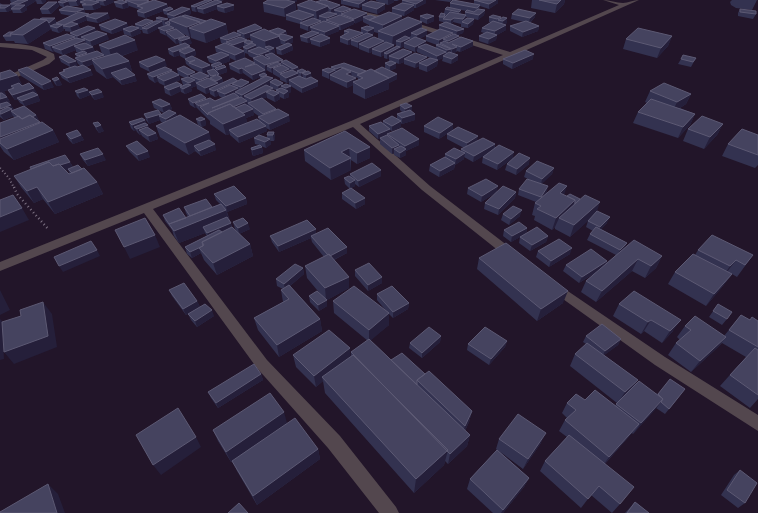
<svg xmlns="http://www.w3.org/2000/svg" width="758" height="513" font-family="Poppins,sans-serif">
	<rect width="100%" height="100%" fill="#221529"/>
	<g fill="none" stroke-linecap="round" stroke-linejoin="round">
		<!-- path-far1 -->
		<path stroke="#7e7384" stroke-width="2" stroke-dasharray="1 2.5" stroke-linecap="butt" d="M0,168l9,10 5,10"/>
		<!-- path -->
		<path stroke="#7e7384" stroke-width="2.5" stroke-dasharray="1 3" stroke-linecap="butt" d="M14,187l3,7 32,36"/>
		<!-- minor -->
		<path fill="#53474e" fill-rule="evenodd" d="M603,0c7,0 13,3 20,3 5,0 10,-3 16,-3l-279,124 70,62 87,67 2,3 -2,3h-8l-87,-69 -69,-63 -200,82 114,151 73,76 56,71 3,6h-20l-51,-65 -71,-80 -113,-155 -144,58v-9l351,-141 152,-66 -91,-29 -71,-17v-2l75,16 94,29 109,-47z
			M0,43c18,1 37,1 54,11l1,5 -6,5 -49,20v-5l43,-19 4,-3 -15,-7 -32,-3z
			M553,281l112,76 93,58v16l-103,-66 -106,-76 -2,-3 2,-3z"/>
	</g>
	<!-- wall -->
	<path fill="#333250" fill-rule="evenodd" d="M10,0h35l1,1 -3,3h-6l-1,-3 -10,6 1,3 -5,3h-9l-1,-3 -5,2h-7v-9l3,2h7l2,3 -2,-4 3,-1h-2z
		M69,0h44l1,2 -9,4 -5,-1 1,2 -7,3h-10l-3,-7 -3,3h-8l-2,-5z
		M125,0l24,1v1l18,2 1,4 5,1 1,2 16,-2 1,5 -4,1 19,6 20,3 2,10 -22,9 -15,-5v-2l-1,1 -7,-3 9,9 -4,2 3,3 4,2 1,5 -4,2 18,8 1,5h1l-1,-5 2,-1 -4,-2 -2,-5 11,-4 -2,-1 -1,-5 8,-3 -2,-1 -1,-5 17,-5v-2l25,-3v2l7,1h17l1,4 6,7 -3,2 2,1 1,5 -11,5 -5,-1 -1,-6 8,-3 -3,-1v1l-7,3 1,5 -2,1 10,6 1,1 14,6 1,3 7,2 6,6 6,3v5l-16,7 -13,-8v-3l-2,1 -7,-3v-2l-7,-4v-1h-1l-4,-2 -1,-1 -2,1 2,5 6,4 10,5 8,1v6l-2,1v4l-5,2 -4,-2v2l-5,3 -8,-4v-1l-5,2 15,11 13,11 -20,9 -4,-2 1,3 -28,12 -9,-8v-1l-4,1 -16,-11v-3l-13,-13h-2l-5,-3 -2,-6 18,-1v1l9,2 7,-3 -3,-2v-1l-4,2 -5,-3v-2l-4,2 -9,-5 -1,-6h-1l1,3 -5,2 1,3 -7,3 -4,-2v-1l-10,5 -6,-3 -1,-6 20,-2h-1l-2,-6 4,-1 -6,-3 1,5 -15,6 -6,-3 -1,-2 -3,2 -6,-4 -2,-5 25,-4v1l6,3 -1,-5 18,5 4,-2 -8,-4 -1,-1 -4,-3 -1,-5 -5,-3v-1l-6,2 -5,-3 -1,-5 12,-4 -1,-2 -3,1 -9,-8 -7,-3 -1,-5 -11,6 -5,-1 -1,-3h-2l1,3 -9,4 -8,-3 -1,-4 -11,4 -11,-4 -2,-5 37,2 -1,-3 21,-3v-3l13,4v-2l2,-1 -3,-1 -1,-3 -3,-1 -1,-3 -18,7 -7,-2 -1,-5 1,-1v-1l-9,-3v1l-6,2 -7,-2 -2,-5h12zM250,37l1,4h-4v-1l-2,-1zM244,46l-1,1 1,4 -6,-2zM245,53l3,1 1,2 4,2 1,5 -25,1 1,5 10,5 3,-1 10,7 7,-3v2l-10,6 -12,-4 -15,1 -1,-4 -3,-3 8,-3 -1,-5 -4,-1v-2l8,-3v-3l6,3 9,-4zM207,72l1,3 -4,-2zM273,89l3,1v2l-2,-1zM253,112l7,5h-2l1,3 -12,3 -1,-5 8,-3z
		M213,0l1,1h1v-1h9l-4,1 2,1v2l12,6 -9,3 -7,-2 -1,-2 -13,5 -6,-2v-1l-2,1 -4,-1 -1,-5z
		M268,0h29v1l-2,1 1,9 2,-1 -1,-5 19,-3 35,7v2l16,5 55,6v6l5,7 -8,4 6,5 11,4v-3h1l-11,-4v-5l13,-6v-5l4,-2v-1l-4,-1v-4l5,-4 1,-4 16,1v4l4,1v-3l2,-1 -17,-3v-5l24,1v-4l24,3 -9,6 -9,-3 -1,3 6,1 -1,5 -6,5 -12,-3v2h8l-1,5 -5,4 -7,-1v-3l-8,-2 -1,2 12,5 -1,4 -5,2 1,1v2l14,8 -13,6 -3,-1 -1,1 -3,1 5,2v5l-7,4 -9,-3 1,-3 -5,2 -1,6 -10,6 -8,-3v-3l-4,2 -11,-4v-2l-5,2 -3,-1v5l-6,3 -5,-2v-6l5,-2h-1v-3l-2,1 -3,-1v-3l-3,2 -9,-3v-2l-3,1 -10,-4v-2l-1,1 -7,-3v-1l-3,1 -8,-3v-5l4,-2v-4l17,1v-4l8,-2v-1l-6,-3v-2l-9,3v1l-13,6h-2v1l-13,5 4,2v5l-10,4 -9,-3v-2l-3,1 -7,-2 -1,-5 11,-5v-1l-3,1 -8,-3v-4l-14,-4v-4l-1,1 -21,-5 -1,-9zM374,32l4,1v6l-5,-1v-3h-2l3,-2zM396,44v2l5,2 3,-2v2l11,4 2,-2v2l13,6 -4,2 -14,-6v-2l-12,-2 -6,-2v-3z
		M340,0h28v2l17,7 -8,5 -15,-4v-4l-3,2 -18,-4v-4z
		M376,0h23l-2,1h-3v1l-6,3 -12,-4z
		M402,0h24v3l-10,5h-2v2l-10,6 -12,-3v-5l10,-5z
		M435,0h17l-2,2z
		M532,0h33l-1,4 -9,9 -24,-5z
		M732,0h26h-1l-5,10 -16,-2 -5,-3 -1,-3z
		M68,1l2,5h-1l15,3 1,4 4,1v1l21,3 -12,5 -11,-2v-1l-9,4 2,5 -8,3 -7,-1v-2h-2l1,1 -5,3 -7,-2 -1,-3v1l-23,15 -13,-1 -1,-2h-8l-3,-5 10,-4 21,-13 23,4 14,-7 -10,-2 -2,-4 4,-3 -3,-1 -2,-4z
		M57,2l2,4 -8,8h-9l-2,-5z
		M740,9l16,5 -3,5 -15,-3v-3z
		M512,14l23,3 -5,6 9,3 -1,5 -16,6 -12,-6v-5l14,-4 -13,-3z
		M420,16l14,5 -7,3 -7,-3z
		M489,17h12v1l6,5 -3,1 2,6 -9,5 -1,5 -8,4 -9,-3v-5l5,-3 -3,-1 1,-4 9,-6h-2z
		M95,28l1,3 13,8 -17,7 -5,-2 6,3 2,5 7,2 -3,-9 39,5 -16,6 7,5 3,10 -2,1 7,9 -15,4 -9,-8 -6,2 -11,-8 -3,-7 -7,3 7,8 -23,8 -8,-5 -3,-5 5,-1 -1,-2 7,-3 -9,-5 -2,-5 19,9h-2l1,1 4,-1 -3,-2 -3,-6h2l-2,-4 4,-1 -3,-1v-2l-13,5 -8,-3 -1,-1 -1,1 -8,-3 -2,-6 28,-7 -1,-3z
		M672,36l-4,10 -11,12 -34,-9 3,-10z
		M696,58l-5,9 -13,-3 3,-5z
		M503,59h30l-21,10 -9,-5z
		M139,62l28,4 -17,6 -10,-5z
		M344,63l22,8 31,8 -8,4v6l-24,10 -12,-6v-8l-6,3 -17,-8v-2l-1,1 -7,-3v-6l9,-1v-2zM351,76l7,2v2l-2,1z
		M18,70l36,17 -10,3 -23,-14z
		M0,73l17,2 5,10 15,8 -1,1 2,1 2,6 -15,5 -5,-3 -2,-3h-3l-4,-5 -3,-5 -4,1 2,4 -1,1 2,1 3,5 -2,1 3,2 3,5 22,5 3,6h-1l2,2 13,7 6,12 -45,18 -10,-8 -4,-6v-23l15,-5 -2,-2 -9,4 -4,-3z
		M52,79h7l3,6 -5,1 -2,-2z
		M88,90l2,5 -10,4 -3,-3 -2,-5z
		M650,91l41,3 -5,10 -6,4 15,6 -5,11 -12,13 -45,-15 5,-11 9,-9 -2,-1z
		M89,92l15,5 -9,3 -3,-3z
		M152,102l18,2 2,5 -8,4 -10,-5z
		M400,105l15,9v6l-13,4 -1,-1v4l-9,4 -2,-1v3l29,6v6l-13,6v4l-6,3 -6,-3v-2l-2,1 -12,-10v-5h-2l-9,-8v-5l14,-2v-3l14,-2v-5l5,-2 -2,-2z
		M176,113l1,3 35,26 4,8 -15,6 -6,-5 -6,4 -29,-18 -4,-11 7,-3 -2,-1 -1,-2 -11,4 -3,-4 -2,-6 17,1z
		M196,119h9l1,6 -4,2 -4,-2z
		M145,120l1,3 2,2 1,4 7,4 2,6 -8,3 -8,-6 -1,-2 -1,1 -3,-3 -1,-2 -2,1 -3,-3 -2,-6z
		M93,123l11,8 -5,2 -3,-4z
		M453,124v6l-14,9 -15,-7v-6z
		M723,124l-6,11 -13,14 -21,-8 5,-12z
		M345,131l25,27 -13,6 -6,-4v10l-20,10 -26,-19 -1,-11z
		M274,132l1,6 -1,3h-4l1,3 -5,4 -5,-2 1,1 1,6 -10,3 -1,-2 -1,-6 9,-3 -5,-1 -1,-6h13v-3z
		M66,134l15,1 3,5 -11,4 -4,-4z
		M447,134l48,10v4l18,10 -16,12 -15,-7 1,-7 -10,6 -9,-5v2l-9,6 -1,4 -15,8 -10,-6 1,-6 15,-8v-3l16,-3v-2l3,-1 -17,-9z
		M758,135v30l-3,3 -33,-12 6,-12z
		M126,146l24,11 -11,4 -10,-10z
		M80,154l26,6 -18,6 -5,-6z
		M70,162l3,5 24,15 6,12 -48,20 -12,-15 -9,4 -13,-16 -7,-11zM66,170h2l2,4h-1z
		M507,164h22l-13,11 -11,-5z
		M554,168l-2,6 -11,10 6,8 -2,2 19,1 32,18 11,10 -6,6 26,14 -3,5 38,8 -6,12 -11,10 -13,-7 -36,31 -15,-10 5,-11 9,-8 -16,10 -16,-12 3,-6 41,-4 -1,3 10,-9 -29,-15 3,-6 3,-3 -7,-4 2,-6 4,-4 -22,20 -15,-8v-2l-3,3 -18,-10 1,-4 -3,-1 3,-12 1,-1 -18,-7 1,-6 13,-8 -8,-4 2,-6z
		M350,174l31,2 -22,11 -4,-3v2l-4,2 14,16 -9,5 -14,-10v-6l8,-4 -5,-5 -1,-6 6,-1z
		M468,188l29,4 -16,10 -14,-8z
		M516,192l-1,6 -17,17 -14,-6 1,-6z
		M214,194l32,4 1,6 -20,8 5,15 18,17 3,12 -36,19 -13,-15 -3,-7 -9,5 -5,-4 -2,-7 22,-11 -2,-3 -26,10 -5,-7 -2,-6 -7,-9 -2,-6 23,3 2,-1 -2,-4 -2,-6h28l8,-3 -4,-4z
		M503,214l17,2 -11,9 -8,-5z
		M233,222l17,7 -11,5 -4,-5z
		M527,228l-1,6 22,2 -2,6 -16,9 -11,-8 1,-6 -9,5 -8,-6 1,-6z
		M316,229v5l31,19 -13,7 15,28 -22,12v6l-8,5 -9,-9 -1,-6h13l-15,-18 -2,-12 19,-9 -12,-15 -1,-4 -32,14 -7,-10 -2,-6z
		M698,250l55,5 -16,22 -5,-3 -9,12 -17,20 -38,-22 7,-12 20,-17z
		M538,251l32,3 -21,13 -13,-10z
		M479,258l84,45 -26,18 -60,-52z
		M303,268l1,6 -14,12 30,33 2,12 -43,26 -21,-27 -4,-12 29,-16 -2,-12 2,-1 -6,-3 -1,-7z
		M355,270l27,13 -14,8 -13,-15z
		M169,290l28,11 3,6 14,9 -17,11 -6,-7 -3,-6 5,-3 -7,4 -14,-19z
		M634,291l39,40 -11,12 -18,-12 -3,3 -28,-18 6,-12z
		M377,294l32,9 -1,6 -15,9 -4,-4v11l-19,15 21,20 34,14 47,37 -3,11 -4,9 5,4 -3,11 -19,18 -3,-3 -1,4 -30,28 -89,-100 -2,-12 -7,6 -20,-20 -3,-12 58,2v-5l17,-11 -34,-28 -1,-12 54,11 -10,-12z
		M718,304l9,15 -5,6 -13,-8z
		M741,315l9,5 8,1v78l-8,9 -30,-22 26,-29 -24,-14 -5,5 -26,24 -23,-17 8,-12 4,-3 -3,-3 8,-11 39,10z
		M441,336l-1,6 -18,16 -13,-10 1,-5z
		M586,336l35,3 -3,6 -14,10 34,25 -5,7 25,7 27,-5 -20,25 -9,-6 -23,26 -1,-1 -27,31 15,40 -8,9 -21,-18 -10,13 -41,-37 5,-10 22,-24 -8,-6 6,-11 2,-2 -5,-5 5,-10 18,-3 31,5 1,-2 -47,-37 5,-12 11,-10 -3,-2z
		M507,341l-2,6 -16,18 -22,-15 1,-6z
		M261,374l2,6 -45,28 -7,-10 -3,-6z
		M287,423l-22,15 53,11 2,10 -63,46 -20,-34 -5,-10 -1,1 -13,-21 -5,-11z
		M499,439l42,4 -18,26 -24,-18 30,27 -5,9 -21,26h-10l-26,-24 3,-10 27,-29 -1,-1z
		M740,470l5,33 -7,5 -17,-13 13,-20z
		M635,502l14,11h-24z"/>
	<!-- shaded-wall -->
	<path fill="#251f3a" d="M28,0h7l1,1 -10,6 1,3 -5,3 -2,-4 1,-1 -2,-4z
		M41,0h4l1,1 -3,3z
		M77,0h3l1,3 -1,-1 1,1 -3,3 -2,-5z
		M106,0h7l1,2 -9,4 -2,-5z
		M212,0h1l1,4 -17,4 1,3 -2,1 -1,-5z
		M290,0h7v1l-3,2 1,-1 1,9 -10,4v1l-1,1 -1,-9 3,-6z
		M365,0h3v3l-6,2v1l-3,2v-4z
		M388,0h6v2l-6,3z
		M423,0h3v3l-10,5v-4z
		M496,0h2v3l-9,6v-5z
		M561,0h4l-1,4 -9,9 2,-9z
		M68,1l2,5 -5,2 -2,-5z
		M57,2l2,4 -8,8 -3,-5z
		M99,2l2,5 -7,3 -2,-5z
		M127,2l2,5 -6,2 -1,-5z
		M222,2l1,4h-6v3l-13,5 -1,-5z
		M167,4l1,5 -5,1v1l-18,7 -1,-5z
		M385,4v5l-8,5v-5z
		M10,5l2,5 -5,2 -2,-4z
		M234,5v5l-9,3 -1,-5z
		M340,5l1,5h-7l1,2 -4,2v-5z
		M414,5v5l-10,6 1,-5z
		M328,6l1,9 -10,1v3l-2,1 -1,-9z
		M84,9l1,4 -8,4 -1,-5z
		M173,9l2,4 -7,1 -1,-3z
		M190,9l1,5 -15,6 -2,-4z
		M351,9v4l-9,2v-3z
		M461,10v5l-3,2 1,-5z
		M485,10l-1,5 -6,5 1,-5z
		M108,13l2,5 -12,5 -2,-4z
		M367,13v5l-4,-1v3l-8,4 -1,-5z
		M536,13l-1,4 -6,6 1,-5z
		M89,14l1,3 -4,-1 1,4 -9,4 2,5 -8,3 -2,-5 -5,-1 -1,-1z
		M337,14v5l-10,2v-3z
		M314,15v5l-12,4v-4z
		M466,15v5l-3,2v-3z
		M402,16v9l-19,8v-8z
		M434,16v5l-7,3v-5z
		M55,18l2,5h-1v1l-5,2 -2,-3z
		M454,18l-1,4 -2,3v-5z
		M507,18v5l-5,3 1,-5z
		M168,19l1,5h-4l-1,-4z
		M474,19l-1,5 -5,4v-4z
		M47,20l4,9 -23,15 -5,-9z
		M354,20v4l-13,6 -1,-5z
		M153,21l2,4 7,-4 1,5 -15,8 -1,-5 -4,-1 -1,-2z
		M321,21l1,5 -12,1 1,3 -3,1v-5z
		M200,22l2,10 -13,-4 2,8 -1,1 -3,-10z
		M422,22l-1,9 -10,2v3l-11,6 -4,-1v3l-4,2 1,-10z
		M127,23l2,5 -6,1v1l-11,4 -1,-4z
		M170,24l1,5 3,-1 1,5 -9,-1 1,4h-1l-1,-5 5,-2 -1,-4z
		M226,24l2,10 -22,9 -2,-10z
		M62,25l2,5 -5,3 -2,-5z
		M506,25v5l-9,5 -1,5 -8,4 1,-5 6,-3v-5z
		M339,26v5l-14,6v-5z
		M539,26l-1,5 -16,6 1,-5z
		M95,28l2,5 -16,4 1,3 -2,1 -3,-5z
		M139,28l2,5 -9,4 -2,-5z
		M262,28l1,4 -13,3v2l-5,2 -1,-5z
		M374,28v5l-6,3v-5z
		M464,29l-1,4 -7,3 1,-5z
		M427,30v5l-10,5v-5z
		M286,31l1,5 -7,3 1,6 -7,3 1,5 -4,2 -1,-5 -4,-2 -1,-7 12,-6z
		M319,33v5l-9,1 1,3 -3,1 -1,-5z
		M363,33v5l-12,2v4l-3,1v-5z
		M453,33v5l-10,1v4h-3v2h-1v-5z
		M107,34l2,5 -17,7 -2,-5z
		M241,35l1,5 -15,3v-3z
		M373,35v5l-14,4v3l-1,1v-6z
		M185,36l1,4 4,-2 2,5 -9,3 -2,-5 -3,-2 1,4 -3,1 -1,-5z
		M459,36v5l-11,5v-5z
		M672,36l-4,10 -11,12 4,-10z
		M75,37l2,5 -25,5 2,4 -1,1 -3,-6z
		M293,37v5l-7,4 -1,-5z
		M330,38v5l-10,4v-5z
		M410,38v5h-6v3l-3,2v-6z
		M85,40l2,6h-13l2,4 -13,5 -2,-5z
		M135,40l3,10 -26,9 -3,-10z
		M247,40l1,4 -4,-2v4l-10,4 -1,-5z
		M384,41v5l-12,3v3l-3,1v-5z
		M426,41l-1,5 -7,1 -1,3 -2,2v-5z
		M473,41v5l-13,6 1,-5z
		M253,42l1,4 2,-1 1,5 -9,1v3l-1,-5 2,-1 -1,-4z
		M292,45l1,5 -11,5 -1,-5z
		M394,45v5l6,-3v5l-11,4v2l-2,1v-5l-3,-1v2l-3,2v-5z
		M190,46l2,5h-13l1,4 -6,2 -1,-5z
		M93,47l2,5 -15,9 -2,-5 5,-2 -1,-4z
		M457,47l-1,5 -4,2v-5z
		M451,49l-1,5 -3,1v-5z
		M195,50l1,5 -10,4 -1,-5z
		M244,51l1,6 -9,4 -1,-6z
		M269,51l1,5 -5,-1 1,3 -7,2 -1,-5z
		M412,52v5l-8,2v3l-5,2v-5z
		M446,52l-1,4h-2v2l-6,3v-5z
		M534,54l-1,5 -21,10 1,-6z
		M104,55l2,5h-14l1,4 -9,3 -2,-5z
		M229,55l1,6 -13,5 -1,-5z
		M458,55v5l-7,4 1,-5z
		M427,57l-1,5 -7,1v3l-4,2 1,-5z
		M165,60l2,6 -17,6 -2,-5z
		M283,60l1,4 -3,-2 1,8 -9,-2v5h-1l-1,-5 -4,-2v4l-2,1v-6z
		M438,60l-1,6 -10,6v-6z
		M76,61l2,5 -7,2 -2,-5z
		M129,61l3,10 -17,5 -4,-3 2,4 -6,2 -5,-10z
		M396,63v5l-6,3v-5z
		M222,64l1,4 3,-1 1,5 -8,3 1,4 2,-1 2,6 13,-3 -5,3 1,4 -16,3 2,4 -4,2 -1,-6 -5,-2 1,3 -4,2 -1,-6 11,-4v-3l-4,-3 -1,-2 8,-2 -2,-4 -2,-2 1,4h-1l-1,-5z
		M210,65l1,5 -8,4 -1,-6z
		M298,67l1,5 -2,-1v2l-4,1v-5z
		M341,67l1,5 -5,3 -1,-6z
		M242,68l1,5 -3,1 -1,-5z
		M289,69l1,6 -10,-1v-1z
		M91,70l2,5 -23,8 -3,-5z
		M172,70l1,5 -16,2 1,4 -3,2 -2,-6z
		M265,70l3,10 -5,2 -1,-5 -3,-2 1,2 -7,3 -1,-5z
		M335,70v6l-5,-1v3l-1,1v-6z
		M306,71v4l5,-2 1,5 -6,2v-5l-4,-2 1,4 -2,1v-5z
		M195,72l1,5 -6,-1 1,3 -2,1 -1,-5z
		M351,72l1,5 -6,-3z
		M298,73l1,6 -10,1v2l-2,1 -1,-5z
		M397,74v5l-8,4v6l-24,10v-10z
		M17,75l5,10 -11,1 1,3 -8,2 2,4 -6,2v-17z
		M135,75l2,6 -15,4 -2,-5z
		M179,75l1,5 -15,6 -1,-5z
		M209,76l2,6 -10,4 -1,-6z
		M273,78l1,6 -4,-2v4l-21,12 -5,-2 1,4 -2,1 -1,-6z
		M356,78v6l-3,-2v3l-6,3v-6z
		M59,79l3,6 -5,1 -2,-5z
		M195,80l1,6 -5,2 1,3 -7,3 -2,-5 -3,-2 1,4 -10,5 -2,-6 13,-5 1,4 6,-3v-3z
		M51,81l3,6 -10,3 -2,-5z
		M318,81v5l-16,7v-5z
		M249,82l1,5 -8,5 -1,-5z
		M283,83l1,4 -3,-1 1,3 -3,2 -1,-5z
		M291,86v6l-2,1v4l-5,2v-5l3,-2 -1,-4z
		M34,88l3,5 -18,6 -2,-1 1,2h-3l-3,-5z
		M238,88l1,6 -4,-2v4l-8,4 -2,-6z
		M273,88l1,5 -8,-1 1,5 -15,7 -1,-5z
		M88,90l2,5 -10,4 -2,-6z
		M102,92l2,5 -9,3 -3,-5z
		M279,93l1,6 -5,3 -1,-6z
		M691,94l-5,10 -14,9 5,-11z
		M38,95l2,6 -15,5 -3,-5z
		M7,97l3,5 -10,4v-7z
		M239,97l1,5 -28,6z
		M206,98l2,5 -8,4 1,5 -2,-6 -4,-3 2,5h-2l-2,-5z
		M247,101l1,6 -37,8z
		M170,104l2,5 -8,4 -2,-6z
		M11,105l4,6 -4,1 2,4 -9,4 -4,-6v-5z
		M412,106v6l-7,2v-5z
		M253,109l1,6 -8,3 2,8 -19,4 1,4 -4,1 -3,-11 19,-10z
		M276,109l1,5 -13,6 -1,-6z
		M176,113l2,5 -11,7 -1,-6z
		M161,114l1,4 -3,-2 1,4 -11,4 -2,-6z
		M415,114v6l-13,4v-6z
		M695,114l-5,11 -12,13 5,-11z
		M36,115l3,6 -13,5 -3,-6z
		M289,115l1,6 -20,9 -1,-6z
		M205,119l1,6 -4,2 -2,-6z
		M145,120l2,6 1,-1 2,6 -11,-1 2,4 -1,1 -3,-6 -3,-2 2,3 -2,1 -2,-6z
		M401,121v6l-9,4v-5z
		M40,122l5,12 8,-4 6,12 -45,18 -7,-11 -7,-7v-5z
		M453,124v6l-14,9 1,-6z
		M723,124l-6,11 -13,14 6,-12z
		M101,125l3,6 -5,2 -3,-6z
		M266,126l1,5 -28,12 -1,-6z
		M390,129v6l-3,-1v2l-7,2v1h-2v-5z
		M209,132l3,11 -18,3 1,5 -6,4 -4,-12z
		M274,132l1,6 -1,3 -1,-6z
		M156,133l2,6 -8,3 -2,-6z
		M81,135l3,5 -11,4 -2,-5z
		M478,136l-1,6 -10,7v-6z
		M270,139l1,5 -5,4 -1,-6z
		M419,139v6l-13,6v4l-6,3v-5l5,-3v-4z
		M215,144l1,6 -15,6 -2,-5z
		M495,144l-1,6 -21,12 1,-6z
		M399,145v6l-5,-2v4l-2,1v-6z
		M262,147l1,6 -10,3 -1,-6z
		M370,147v11l-13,6v-11z
		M349,148l2,22 -20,10 -1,-12 11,-16z
		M148,151l2,6 -11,4 -2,-6z
		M514,152l-1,6 -16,12 1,-6z
		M465,153l-1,6 -9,6 1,-6z
		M103,154l3,6 -18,6 -3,-6z
		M530,158l-1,6 -13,11 1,-6z
		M70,162l3,6 -35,12 -4,-6z
		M455,163l-1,6 -15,8 1,-6z
		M554,168l-2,6 -11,11 1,-6z
		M381,170v6l-22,11 -1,-6z
		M355,180v6l-5,3v-6z
		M97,182l6,12 -48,20 -7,-12z
		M498,186l-1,6 -16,10 1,-6z
		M548,186l-1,6 -7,11 1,-6z
		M567,186l-4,12 -3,-5z
		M37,187l6,12 -9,4 -7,-12z
		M516,192l-1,6 -17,17 1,-6z
		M246,198l1,6 -20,8 -1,-6z
		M365,198v6l-9,5 -1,-6z
		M575,200l-4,12 -12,6 -4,9 -3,3 4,-12z
		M600,202l-4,12 -26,23 4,-12z
		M22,208l7,12 -29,12v-15z
		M226,210l4,12 -27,5 2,6 -26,10 -5,-12z
		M522,210l-2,6 -11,9 2,-6z
		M610,217l-3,6 -9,10 2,-6z
		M231,223l1,6 -23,10 -2,-6z
		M248,223l2,6 -11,5 -1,-6z
		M527,228l-1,6 -15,8 1,-6z
		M316,229v6l-5,1v2l-32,14 -1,-6z
		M155,235l5,12 -30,12 -6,-12z
		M548,236l-2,6 -16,9 2,-6z
		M627,243l-3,6 -7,7 3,-6z
		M250,244l3,12 -36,19 -4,-12z
		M203,246l2,6 -6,-4 2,5 -9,5 -2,-6z
		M347,247v6l-18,9v-6z
		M572,248l-2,6 -21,13 2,-6z
		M97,250l3,6 -37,16 -4,-6z
		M662,256l-6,12 -11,10 6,-12z
		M638,259l-6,12 -36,31 6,-11z
		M736,260l-9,12 -5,6 8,-12z
		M607,261l-3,6 -25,16 3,-6z
		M303,268l1,6 -19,16 -1,-6z
		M732,274l-9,12 -17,20 8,-12z
		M349,277v11l-22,12v6l-8,5 -1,-6 8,-5 -1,-12z
		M382,277v6l-14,8v-6z
		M0,290l10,20 -10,5z
		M568,291l-5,12 -26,18 4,-12z
		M197,301l3,6 -14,8 -3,-6z
		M43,302l9,12 5,33 -43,17 -10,-12z
		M409,303l-1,6 -15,9v-6z
		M212,310l2,6 -17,11 -2,-6z
		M389,313v12l-20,17v-12z
		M0,319l2,2 2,38 -4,1z
		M320,319l2,12 -43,26 -2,-12z
		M651,320l-7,11 -3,3 7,-12z
		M681,320l-8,11 -11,12 8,-12z
		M441,336l-1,6 -18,16v-5z
		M726,337l-9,11 -26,24 9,-11z
		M621,339l-3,6 -16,12 3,-6z
		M507,341l-2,6 -16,18 2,-6z
		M350,348l1,12 -29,17 1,4 -7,6 -2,-11z
		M261,374l2,6 -45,28 -2,-5z
		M638,380l-8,11 -12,12 7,-11z
		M663,399l-8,11 -22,24 8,-11z
		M472,411l-3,11 -7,14 3,-10z
		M284,412l3,11 -56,39 -5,-10z
		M639,424l-8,10 -29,33 7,-10z
		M546,433l-5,10 -18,26 5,-10z
		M470,435l-3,11 -19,18 2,-10z
		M196,437l5,10 -40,28 -8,-10z
		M318,449l2,10 -63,46 -4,-9z
		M448,450l-4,15 -30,28 2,-14z
		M529,478l-5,9 -21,26h-2l2,-3z
		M48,484l10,10 7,19h-8z"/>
	<!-- building -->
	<path fill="#45435f" stroke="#5c5973" d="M19,0h9l-9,4h-9z
		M62,0h1l5,1 -5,2 -5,-1z
		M69,0h8l-1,1h-8z
		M86,0h2l11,2 -7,3h-10l4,-1 -6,-2z
		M96,0h10l-3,1z
		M121,0l6,2 -5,2 -8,-2z
		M125,0h21l3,1 -10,4z
		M154,0l13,4 -23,9 -7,-2 6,-3 -6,-2z
		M206,0h6l-17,7 -4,-1z
		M216,0l6,2 -19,7 -6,-1z
		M268,0h18l9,2 -11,6 -21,-5z
		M310,0l18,6 -12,5 -19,-6z
		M322,0h3l15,5 -9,4 -2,-1 -1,-2 -12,-4z
		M343,0h22l-6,4z
		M402,0h21l-7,4z
		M453,0l27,5 -3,3 -27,-5z
		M474,0h22l-7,4z
		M539,0h22l-4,4z
		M371,1l14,3 -8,5 -15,-4z
		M48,2h9l-9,7h-8z
		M227,3l7,2 -10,3 -7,-2z
		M402,3l12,2 -9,6 -13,-3z
		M0,5h10l-5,3h-5z
		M16,5h9l-5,4h-9z
		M67,6l17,3 -8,3 -17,-2z
		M343,6l8,3 -9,3 -8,-2z
		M170,7l3,2 -6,2 -4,-1z
		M182,7l8,2 -16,7 -7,-2z
		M447,7l14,3 -2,2 -14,-3z
		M354,9l13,4 -13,6 -13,-5z
		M478,9l7,1 -6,5 -14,-3 2,-2 7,2z
		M518,9l18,4 -6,5 -18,-4z
		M740,9l16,2v3l-16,-2z
		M298,10l16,5 -12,5 -16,-5z
		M79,12l10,2 -25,11 -8,-2z
		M328,12l9,2 -10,4 -8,-2z
		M389,12l13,4 -19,9 -14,-5z
		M450,12l16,3 -3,4 -9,-1 -3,2 -8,-1z
		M94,13h14l-12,6 -10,-3z
		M441,13l4,1 -1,3h-5z
		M427,14l7,2 -7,3 -7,-3z
		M185,15l21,6 -6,3v-2l-18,-6z
		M340,15l14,5 -14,5 -14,-5z
		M370,15l6,2 -7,3 -6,-3z
		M493,15l8,2 -4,2 -8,-2z
		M181,16l19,6 -13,5 -18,-7z
		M159,17l9,2 -4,1 -8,-2z
		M408,17l14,5 -29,14 -15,-5z
		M503,17l4,1 -4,3 -5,-1z
		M42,18h13l-6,5 -2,-3 -7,-1z
		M313,18l8,3 -13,5 -8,-3z
		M467,18l7,1 -6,5 -6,-2z
		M34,19l13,1 -24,15 -13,-1z
		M115,19l12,4 -16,7 -12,-5z
		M146,19l7,2 -11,5 -7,-2z
		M211,19l15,5 -22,9 -15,-5z
		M155,21h7l-15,8 -5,-1z
		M169,21l1,3 -1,1 -4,-2z
		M324,21l15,5 -14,6 -15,-5z
		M493,21l13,4 -11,6 -13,-3z
		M526,21l13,5 -16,6 -13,-6z
		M71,22l7,2 -8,3 -7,-1z
		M446,22l18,7 -7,2 -18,-6z
		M55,24l7,1 -5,3 -7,-2z
		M255,24l7,4 -18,6 -7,-3z
		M168,25l6,3 -9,3 -7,-3z
		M88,26l7,2 -18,8 -7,-3z
		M132,26l7,2 -9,4 -7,-3z
		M367,26l7,2 -6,3 -7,-3z
		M278,28l8,3 -8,4 -9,-4z
		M421,28l6,2 -10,5 -6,-2z
		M638,28l34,8 -11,12 -35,-9z
		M176,29l9,7 -10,3 -9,-7z
		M264,29l16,7 -15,5 -15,-6z
		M349,29l14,4 -15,7 -8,-3 9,-5 -5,-1z
		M440,29l13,4 -14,7 -13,-4z
		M97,31l10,3 -17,7 -9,-4z
		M312,31l7,2 -12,5 -7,-2z
		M9,32h4l-3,2 1,2h-8z
		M234,32l7,3 -14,5 -7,-2z
		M487,32l10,3 -8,4 -10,-3z
		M367,33l6,2 -15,7 -7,-2z
		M67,34l8,3 -25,9 -7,-3z
		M283,34l10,3 -8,4 -5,-2 -1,-4z
		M321,34l9,4 -10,4 -10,-3z
		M454,34l5,2 -11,5 -5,-2z
		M125,35l10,5 -26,9 -10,-4z
		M187,36l3,2 -9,3 -3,-2z
		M405,36l5,2 -9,4 -5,-1z
		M240,37l7,3 -14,5 -7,-3z
		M374,37l10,4 -15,7 -10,-4z
		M415,37l11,4 -11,6 -11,-4z
		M461,37l12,4 -12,6 -9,-3 5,3 -5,2 -12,-6 5,-2 3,2z
		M76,38l9,2 -24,10 -9,-3z
		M248,40l5,2 -5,2 -4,-2z
		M386,42l8,3 -13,7 -9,-3z
		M85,43l8,4 -11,3 -8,-4z
		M185,43l5,3 -17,6 -5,-3z
		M225,43l19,8 -9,4 -20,-8z
		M252,43l4,2 -9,4 -4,-2z
		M288,43l4,2 -11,5 -5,-2z
		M426,44l20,8 -9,4 -19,-9z
		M439,44l12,5 -4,1 -11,-5z
		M269,46l5,2 -4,2 -5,-3z
		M397,46l3,1 -13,7 -3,-1z
		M189,47l6,3 -10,4 -6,-3z
		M259,47l10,4 -11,4 -10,-4z
		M403,49l9,3 -13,7 -10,-3z
		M525,50l9,4 -21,9 -10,-4z
		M84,51l3,2 -9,3 -3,-2z
		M97,51l7,4 -22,7 -7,-4z
		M221,52l8,3 -13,6 -9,-4z
		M449,52l9,3 -6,4 -9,-3z
		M117,53l12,8 -27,8 -10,-9z
		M272,53l11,7 -18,5 -12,-7 9,-3 6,4 2,-1 -5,-3z
		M415,53l12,4 -11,6 -12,-4z
		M65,55l11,6 -7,2 -10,-6z
		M683,55l13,3 -3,4 -12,-3z
		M156,56l9,4 -17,7 -9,-5z
		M192,56l18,9 -8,3 -13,-5 6,-3 -6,2 -4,-3z
		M245,58l10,5 -10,4 11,-3 9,6 -13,5 -10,-7 -3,1 -10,-5z
		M430,58l8,2 -11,6 -8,-3z
		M286,60l12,7 -5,2 -12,-7z
		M391,61l5,2 -6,3 -5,-3z
		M219,62l3,2 -8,3 -3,-2z
		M277,62l4,2 -10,4 -4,-2z
		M344,63l22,8 -6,3 -19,-7 -5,2 -5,-2z
		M83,65l8,5 -24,8 -8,-5 6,-2 -2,-1 12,-4 2,1z
		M224,65l2,2 -9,3 -2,-2z
		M282,65l7,4 -9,4 -7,-5z
		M184,66l11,6 -7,3 -11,-6z
		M27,67l24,14 -9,4 -24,-15z
		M165,67l7,3 -19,7 -6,-3z
		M382,67l15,7 -8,4 -15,-7z
		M126,68l9,7 -15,5 -9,-7z
		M328,68l7,2 -6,3 -7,-3z
		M343,68l8,4 -5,2 10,4 -9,4 -17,-7z
		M214,69l5,5 -2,1 5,3 -6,3 -6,-3 6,-3 -5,1 -4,-5z
		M302,69l4,2 -5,2 -4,-2z
		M371,69l18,9 -24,11 -12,-7 10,-4 -6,-3z
		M10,70l7,5 -17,5v-7z
		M292,70l6,3 -12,5 -6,-4z
		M172,71l7,4 -15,6 -7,-4z
		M308,71l3,2 -5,2 -4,-2z
		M200,72l9,4 -9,4 -10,-4z
		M264,73l3,2 -5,2 -3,-2z
		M266,76l7,2 -31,17 -7,-3z
		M299,76l7,3 5,-2 7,4 -16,7 -13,-8z
		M57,77l2,2 -4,2 -3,-2z
		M188,77l7,3 -6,3 -8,-4z
		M208,78l10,5 -13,5 -9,-5z
		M233,78l5,3 3,-2 8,3 -8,5 -9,-3 5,-3 -23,10 -5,-2z
		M275,79l8,4 -5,3 -8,-4z
		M177,82l5,3 -13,5 -5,-3z
		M19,83l3,3 7,-3 5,5 -22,7 -4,-5 6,-2 -3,-2z
		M664,83l27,11 -14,8 -27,-11z
		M187,84l4,1 -8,4 -3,-2z
		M286,84l5,2 -5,2 -5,-2z
		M230,85l8,3 -13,6 -8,-3z
		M266,85l7,3 -22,11 -7,-3z
		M84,88l4,2 -10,3 -3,-2z
		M281,88l7,3 -4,3 -8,-4z
		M98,89l4,3 -10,3 -3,-3z
		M272,90l7,3 -5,3 -8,-4z
		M33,92l5,3 -16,6 -5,-3z
		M0,93h2l5,4 -7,2z
		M234,93l5,4 -27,11 29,-11 6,4 -14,6 -3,-3 -22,9v2l-8,-8 9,-4 -10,3 -4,-3 15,-5 5,3z
		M201,94l5,4 -13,5 -5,-4z
		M262,98l14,11 -13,5 -15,-11z
		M160,99l10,5 -8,3 -10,-5z
		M651,99l44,15 -12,13 -45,-15z
		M7,102l4,3 -11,4v-5z
		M406,103l6,3 -7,3 -5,-4z
		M230,104l15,11 -22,9 -15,-11z
		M245,104l8,5 -10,4 -8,-5z
		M24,106l12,9 -4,2 -2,-2 -8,4 -11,-8z
		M8,107l4,2 -11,5h-1v-3z
		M278,109l11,6 -20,9 -11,-7z
		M158,110l3,4 -14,4 -3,-4z
		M169,110l7,3 -10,6 -7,-3z
		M410,110l5,4 -13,4 -5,-4z
		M30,115l10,7 -40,15v-14l19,-7 3,3z
		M180,115l29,17 -24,11 -29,-17z
		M392,116l9,5 -9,5 -9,-5z
		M702,116l21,8 -13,13 -22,-8z
		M201,117l4,2 -5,2 -4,-2z
		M438,117l15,7 -13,9 -16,-7z
		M142,118l3,2 -13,5 -3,-3z
		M257,119l9,7 -28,11 -9,-7z
		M42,122l11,8 -46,19 -7,-6v-4z
		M98,122l3,3 -5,2 -3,-4z
		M381,122l9,7 -12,5 -9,-8z
		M145,123l3,2 -11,4 -3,-2z
		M147,127l9,6 -8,3 -9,-6z
		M458,127l20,9 -11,7 -20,-9z
		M402,128l17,11 -14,7 -18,-12z
		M742,129l16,6v20l-30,-11z
		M77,130l4,5 -10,4 -5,-5z
		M345,131l25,16 -13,6 -8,-5 -8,4 10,6 -21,10 -26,-18z
		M268,132h6l-1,3h-6z
		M259,135l11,4 -5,3 -11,-4z
		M387,135l12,10 -7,3 -12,-10z
		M483,138l12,6 -21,12 -13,-7z
		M209,140l6,4 -16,7 -5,-5z
		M137,141l11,10 -11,4 -11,-9z
		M260,145l2,2 -10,3 -1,-2z
		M499,145l15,7 -16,12 -15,-7z
		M401,146l5,3 -6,4 -6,-4z
		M98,148l5,6 -18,6 -5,-6z
		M454,148l11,5 -9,6 -11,-5z
		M519,153l11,5 -13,11 -10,-5z
		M65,155l5,7 -10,3 -1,-1 -6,2 -4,-4 -18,7 -1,-2z
		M445,157l10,6 -15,8 -10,-6z
		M537,161l17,7 -12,11 -16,-8z
		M49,162l4,4 6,-2 10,10 15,-6 13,14 -49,20 -11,-15 -10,4 -13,-15z
		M372,163l9,7 -23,11 -8,-7z
		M78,165l4,4 -10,4 -4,-4z
		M349,176l6,4 -5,3 -6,-5z
		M486,179l12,7 -16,10 -14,-8z
		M527,179l21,7 -7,11 -22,-8z
		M559,183l8,3 -7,7 15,7 -19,18 -19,-9 4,-3 -6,-3z
		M234,186l12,12 -20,8 -12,-12z
		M503,186l13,6 -17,17 -14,-6z
		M351,188l14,10 -10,5 -13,-10z
		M570,194l10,5 -5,5v-4l-8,-4z
		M13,195l9,13 -22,9v-17z
		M585,195l15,7 -26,23 -15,-7z
		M206,199l6,8 -22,9 -6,-9z
		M221,204l5,6 -52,21 -5,-7z
		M513,206l9,4 -11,9 -8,-5z
		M179,208l7,10 -17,6 -6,-9z
		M597,211l13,6 -10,10 -12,-6z
		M227,217l4,6 -24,10 -4,-6z
		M145,218l10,17 -31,12 -9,-17z
		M243,218l5,5 -10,5 -5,-6z
		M307,220l9,9 -38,17 -8,-10z
		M519,222l8,6 -15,8 -8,-6z
		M232,227l18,17 -37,19 -14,-15 5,-3 -2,-3z
		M537,227l11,9 -16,9 -12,-8z
		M596,227l31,16 -7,7 -30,-16z
		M328,228l19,19 -17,9 -1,-2 -1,1 -17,-19z
		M219,230l3,2 -20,10 1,4 -13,6 -5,-5z
		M712,235l41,20 -8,10 -9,-5 -6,6 -32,-16z
		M559,239l13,9 -21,13 -13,-10z
		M634,240l28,16 -11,10 -13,-7 -36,32 -16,-10z
		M91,241l6,9 -38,16 -5,-9z
		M506,243l62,48 -27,18 -62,-51z
		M591,249l16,12 -25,16 -16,-12z
		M329,254l20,23 -24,11 -20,-22z
		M693,254l39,20 -18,20 -39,-22z
		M369,263l13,14 -14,8 -13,-15z
		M295,264l8,4 -19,16 -8,-5z
		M184,283l13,18 -14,8 -14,-19z
		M289,285l31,34 -43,26 -23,-27 35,-19 -8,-9z
		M354,286l35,27 -20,17 -36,-29z
		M392,286l17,17 -16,9 -16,-18z
		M317,291l10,9 -9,5 -9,-9z
		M634,291l47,29 -11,11 -19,-11 -3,2 -29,-18z
		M43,302l5,34 -44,16 -2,-30 19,-6 -1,-6z
		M205,304l7,6 -17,11 -7,-7z
		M718,304l14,8 -5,7 -14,-8z
		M741,315l9,5 2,-3 6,4v26l-29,-17z
		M695,316l31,21 -26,24 -24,-18 15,-13 -6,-4z
		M602,324l19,15 -16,12 -19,-15z
		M429,327l12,9 -19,17 -12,-10z
		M485,327l22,14 -16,18 -23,-15z
		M329,330l21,18 -36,28 -21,-21z
		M369,339l101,96 -20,19 -99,-102z
		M587,343l51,37 -13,12 -50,-38z
		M755,348l3,2v45l-28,-20z
		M402,353l23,21 -8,6v5l-26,-25z
		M353,355l95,95 -32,29 -94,-102z
		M254,364l7,10 -45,29 -8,-11z
		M429,371l43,40 -7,15 -48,-46z
		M670,379l15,10 -16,20 -8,-7 2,-3 -5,-5z
		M639,381l24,18 -22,24 -25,-19z
		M595,390l44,34 -30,33 -44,-37 11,-10 -9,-7 9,-9 9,6z
		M270,393l14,19 -58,40 -13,-22z
		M178,408l18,29 -43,28 -17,-30z
		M518,414l28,19 -18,26 -29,-20z
		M295,418l23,31 -65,47 -21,-35z
		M569,435l65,52 -14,17 -21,-18 -11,13 -43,-38z
		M497,450l32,28 -26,32 -33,-31z
		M740,470l17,13 -12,20 -18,-13z
		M48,484l9,29h-57v-1z
		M635,502l14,11h-22z
		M239,503l9,10h-20z"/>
</svg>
